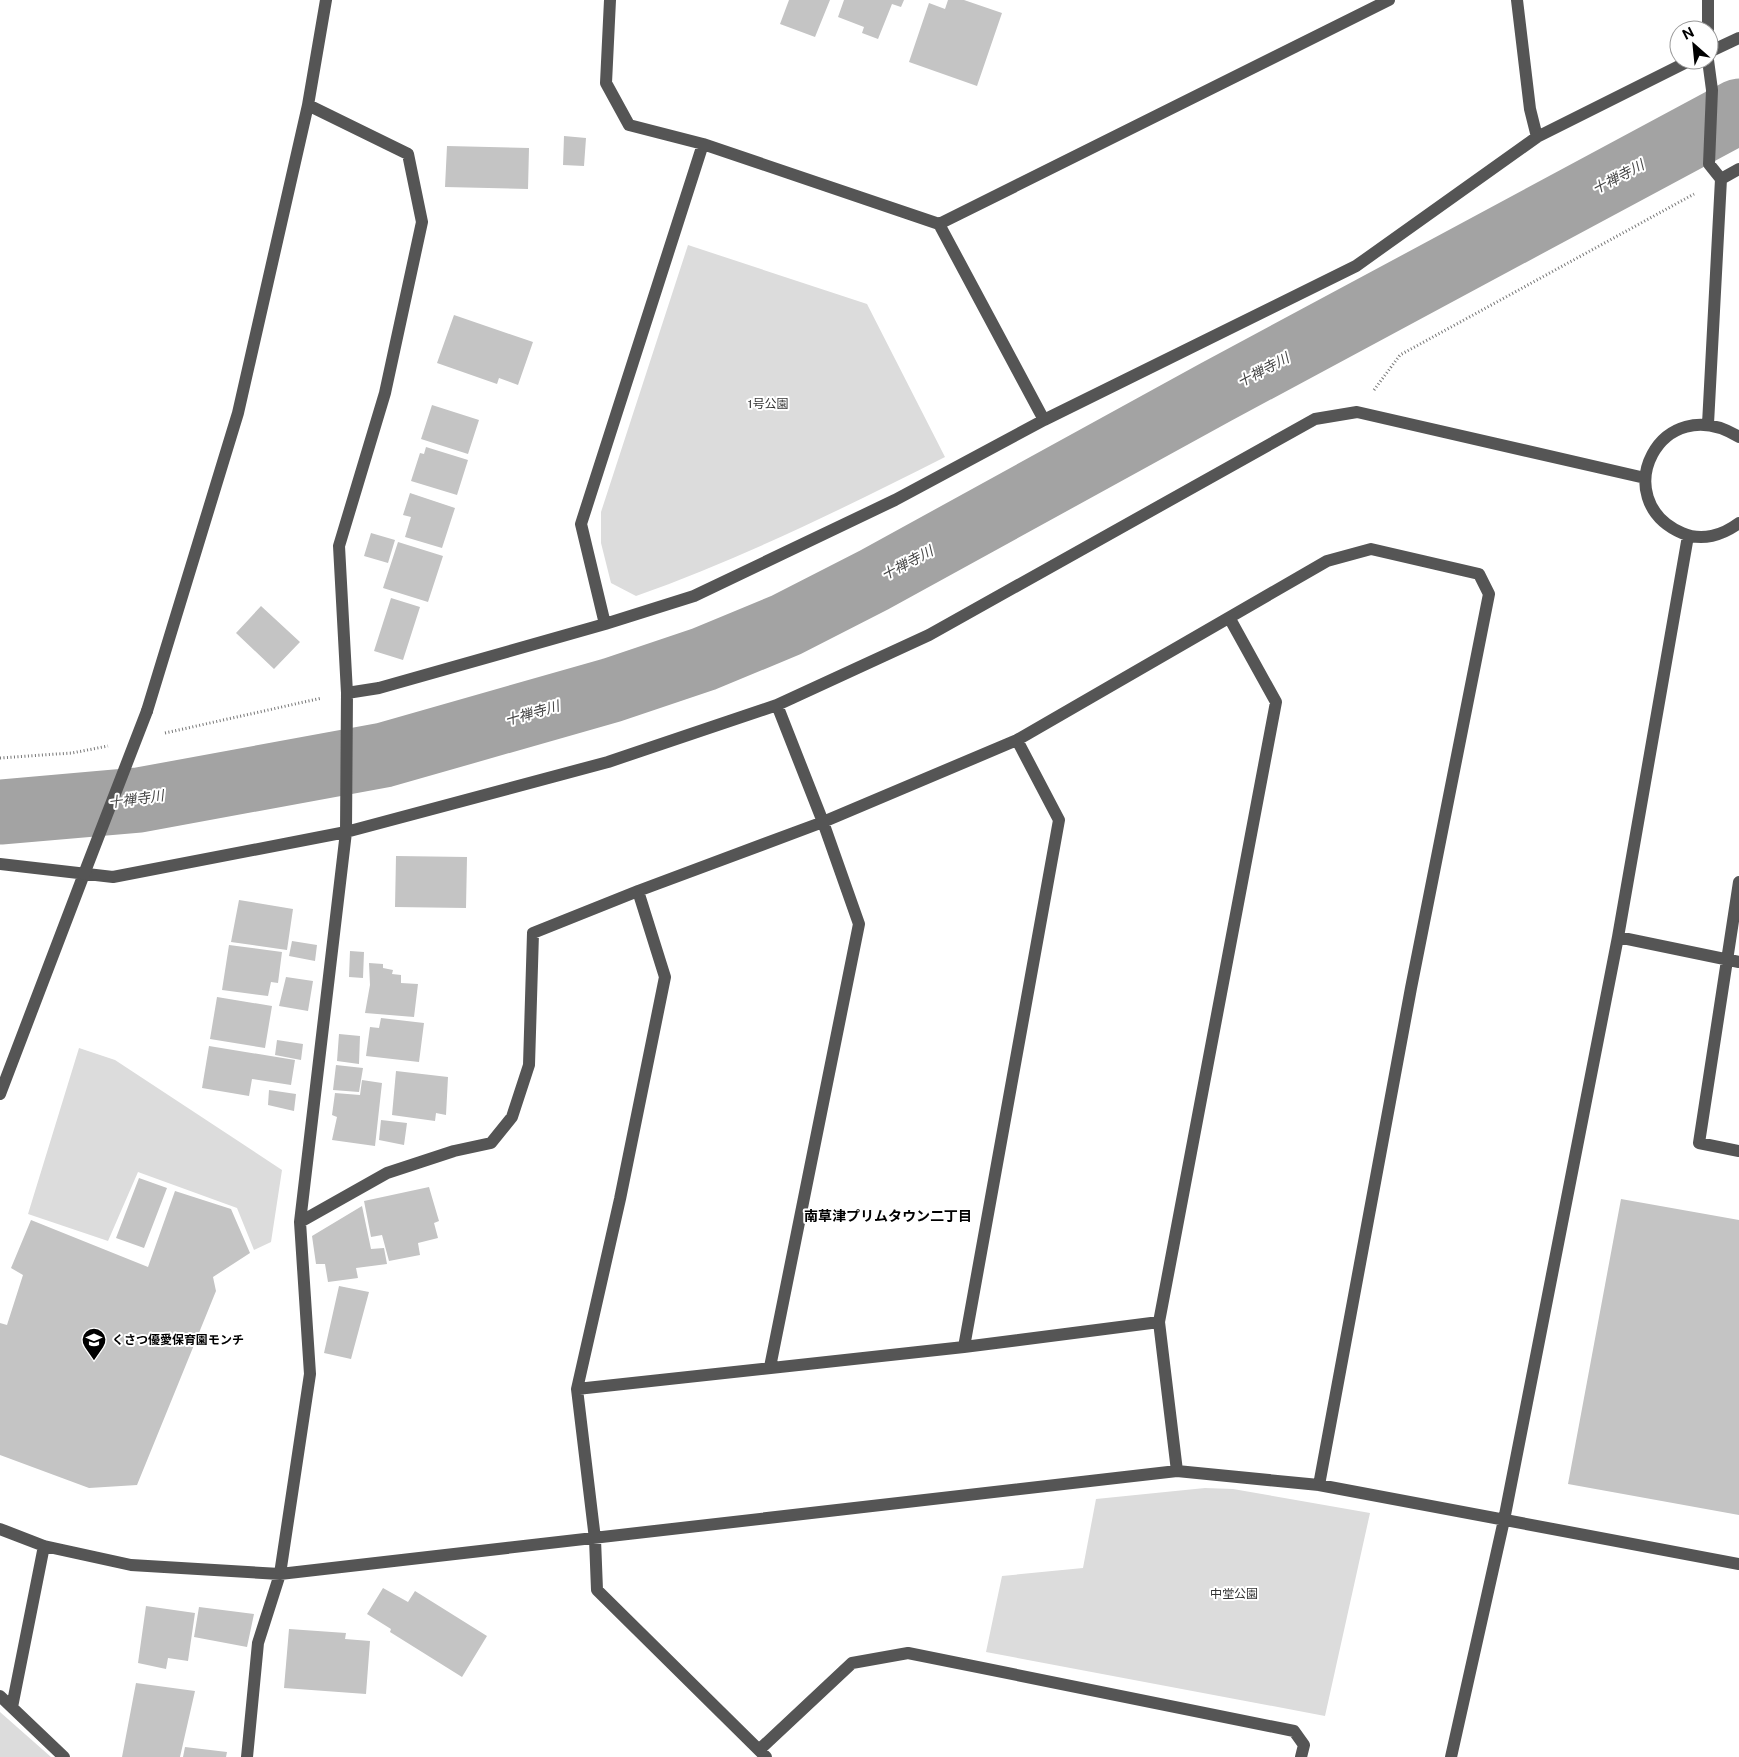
<svg xmlns="http://www.w3.org/2000/svg" width="1739" height="1757" font-family="'Public Sans','Noto Sans JP',sans-serif">
	<rect width="100%" height="100%" fill="#fff"/>
	<!-- green -->
	<path fill="#dcdcdc" d="M688,245l179,59 78,153c-101,51 -202,101 -309,139l-25,-13 -10,-40v-31z
		M79,1048l36,12 167,110 -11,72 -17,8 -17,-42 -99,-36 -30,69 -80,-27z
		M1205,1488l28,1 137,24 -45,203 -339,-64 16,-76 81,-8 13,-69z
		M0,1712l51,45h-51z"/>
	<g fill="none" stroke-linecap="round" stroke-linejoin="round">
		<!-- river -->
		<path stroke="#a3a3a3" stroke-width="65" d="M0,812l139,-12 245,-45 228,-65 92,-31 82,-34 88,-45 342,-188 523,-281"/>
	</g>
	<!-- building -->
	<path fill="#c4c4c4" d="M789,0h41l-15,37 -35,-13z
		M844,0h60l-3,7 -9,-3 -14,35 -16,-6 2,-6 -26,-10z
		M948,0h16l38,13 -25,73 -68,-24 20,-59 16,6z
		M564,136l22,2 -2,28 -21,-1z
		M447,146l82,2 -1,41 -83,-2z
		M454,315l79,27 -15,43 -19,-7 -2,6 -60,-21z
		M432,405l47,15 -11,34 -47,-15z
		M426,447l42,13 -11,35 -46,-14 9,-28 4,1z
		M410,493l45,15 -13,40 -37,-11 6,-20 -8,-2z
		M371,533l24,7 -7,23 -24,-7z
		M398,542l45,14 -15,46 -45,-14z
		M391,598l29,9 -17,53 -29,-9z
		M261,606l39,36 -26,27 -38,-36z
		M396,856l71,1 -1,51 -71,-1z
		M239,900l54,9 -6,41 -56,-8z
		M292,941l25,4 -2,16 -26,-5z
		M229,945l53,7 -4,31 -7,-1 -3,14 -46,-6z
		M350,951l14,1 -1,26 -14,-1z
		M369,963l14,1v4l10,2 -1,4 9,1v8l17,1 -4,33 -49,-4 5,-28z
		M286,977l27,4 -5,30 -29,-5z
		M217,997l55,9 -7,42 -55,-9z
		M381,1018l43,5 -5,39 -53,-6 4,-29 9,1z
		M339,1034l21,2 -1,28 -22,-3z
		M277,1040l26,4 -2,16 -26,-5z
		M209,1046l86,14 -4,25 -39,-6 -3,17 -47,-8z
		M336,1065l27,3 -4,24 -26,-2z
		M396,1071l52,6 -2,38 -10,-2 -1,8 -43,-6z
		M362,1080l20,3 -7,63 -43,-6 5,-23 -5,-2 3,-22 25,2z
		M269,1090l27,4 -2,17 -26,-6z
		M381,1120l26,3 -3,22 -25,-5z
		M139,1178l28,10 -23,60 -28,-10z
		M429,1187l10,34 -5,2 4,15 -20,5 2,12 -31,6 -7,-26 -11,2 -7,-36z
		M175,1191l56,18 19,44 -37,24 3,14 -79,194 -48,3 -89,-33v-132l7,2 16,-50 -12,-7 20,-48 117,47z
		M1621,1199l118,21v295l-171,-31z
		M362,1206l9,43 13,-1 3,16 -31,4 2,10 -30,4 -3,-18h-9l-4,-28z
		M339,1286l30,6 -18,67 -27,-6z
		M383,1588l25,14 7,-11 72,45 -25,41 -72,-45 1,-3 -24,-15z
		M146,1606l49,7 -7,48 -20,-3 -2,11 -28,-6z
		M199,1607l55,7 -7,33 -53,-10z
		M289,1629l57,4 -1,6 25,2 -4,53 -82,-6z
		M136,1683l59,8 -15,66h-58z
		M185,1747l42,5 -1,5h-43z"/>
	<g fill="none" stroke-linecap="round" stroke-linejoin="round">
		<!-- path -->
		<path stroke="#777" stroke-width="3" stroke-dasharray="1 2.5" stroke-linecap="butt" d="M1374,390l26,-35 294,-161
			M165,733l157,-35
			M0,758l72,-5 36,-7"/>
		<!-- minor -->
		<path stroke="#555" stroke-width="12" d="M610,0l-4,83 23,42 74,19 236,80 105,196
			M1517,0l13,109 7,28
			M1708,30v-30
			M1709,52l30,-14
			M1721,179l18,-10
			M939,224l450,-224
			M1708,424l13,-245 -12,-15 3,-74 -4,-30
			M1739,437c-79,-49 -133,63 -57,96 20,9 41,2 57,-10
			M605,624l-24,-100 122,-380
			M347,693l32,-5 226,-64 89,-28 201,-96 149,-80 312,-154 181,-129 154,-77
			M147,711l91,-298 70,-308 18,-105
			M0,864l113,13 233,-45 262,-70 169,-57 152,-70 386,-216 42,-7 288,66
			M1739,882l-40,261 40,8
			M638,891l27,86 -45,222 -43,190 18,150 2,51 169,167
			M1618,937l121,25
			M0,1094l84,-220
			M300,1222l87,-49 67,-22 37,-8 21,-26 17,-52 4,-132 105,-42 185,-69 194,-82 310,-179 44,-12 108,25 10,20 -78,394 -92,497
			M964,1347l95,-527 -42,-80
			M770,1367l89,-443 -36,-102 -46,-117
			M577,1389l387,-42 195,-25
			M1177,1471l-18,-149 117,-620 -46,-83
			M0,1529l44,17 87,19 149,9 897,-103 142,14 420,79
			M0,1696l64,61
			M12,1707l32,-161
			M759,1750l93,-87 56,-10 386,78 10,14 -3,12
			M247,1757l11,-114 22,-69 30,-200 -10,-152 46,-390 1,-139 -8,-147 46,-153 37,-171 -14,-68 -100,-49
			M1451,1757l53,-237 114,-583 70,-401"/>
		<!-- minor-bridge -->
		<path stroke="#555" stroke-width="12" d="M84,874l63,-163"/>
	</g>
	<!-- icons -->
	<defs>
		<symbol id="school-pin" viewBox="-11 -11 22 30"><path d="M0 17L-7.5 6A9.5 9.5 0 1 1 7.5 6Z" fill="#000" stroke="#fff"/><path d="M0-5L7-2L0 1L-7-2ZM-4 1L0 2.5L4 1V4Q0 6-4 4Z" fill="#fff"/></symbol>
	</defs>
	<g fill-rule="evenodd">
		<use href="#school-pin" x="80" y="1326" width="28" height="38"/>
	</g>
	<g text-anchor="middle" dominant-baseline="central" stroke-width="4" stroke-linejoin="round" paint-order="stroke">
		<!-- park labels -->
		<g font-size="12" fill="#333" stroke="#fff">
			<text x="768" y="404">1号公園</text>
			<text x="1234" y="1594">中堂公園</text>
		</g>
		<!-- poi labels -->
		<g font-size="12" font-weight="bold" fill="#000" stroke="#fff" text-anchor="start">
			<text x="112" y="1340">くさつ優愛保育園モンチ</text>
		</g>
		<!-- water labels -->
		<g font-size="14" font-style="italic" fill="#444" stroke="#fff">
			<text transform="translate(1618 177) rotate(-28)">十禅寺川</text>
			<text transform="translate(1263 370) rotate(-28)">十禅寺川</text>
			<text transform="translate(907 563) rotate(-28)">十禅寺川</text>
			<text transform="translate(532 713) rotate(-16)">十禅寺川</text>
			<text transform="translate(136 799) rotate(-8)">十禅寺川</text>
		</g>
		<!-- neighbourhood labels -->
		<g font-size="14" font-weight="bold" fill="#000" stroke="#fff">
			<text x="888" y="1216">南草津プリムタウン二丁目</text>
		</g>
	</g>
	<!-- north arrow -->
	<g transform="translate(1694 45) rotate(333)"><circle r="24" fill="#ffffff" stroke="#999999"/>
	<path d="M0-4L9 19L0 12L-9 19Z" fill="#000000"/>
	<text y="-8" font-size="14" font-weight="bold" text-anchor="middle" fill="#000000">N</text>
	</g>
</svg>
